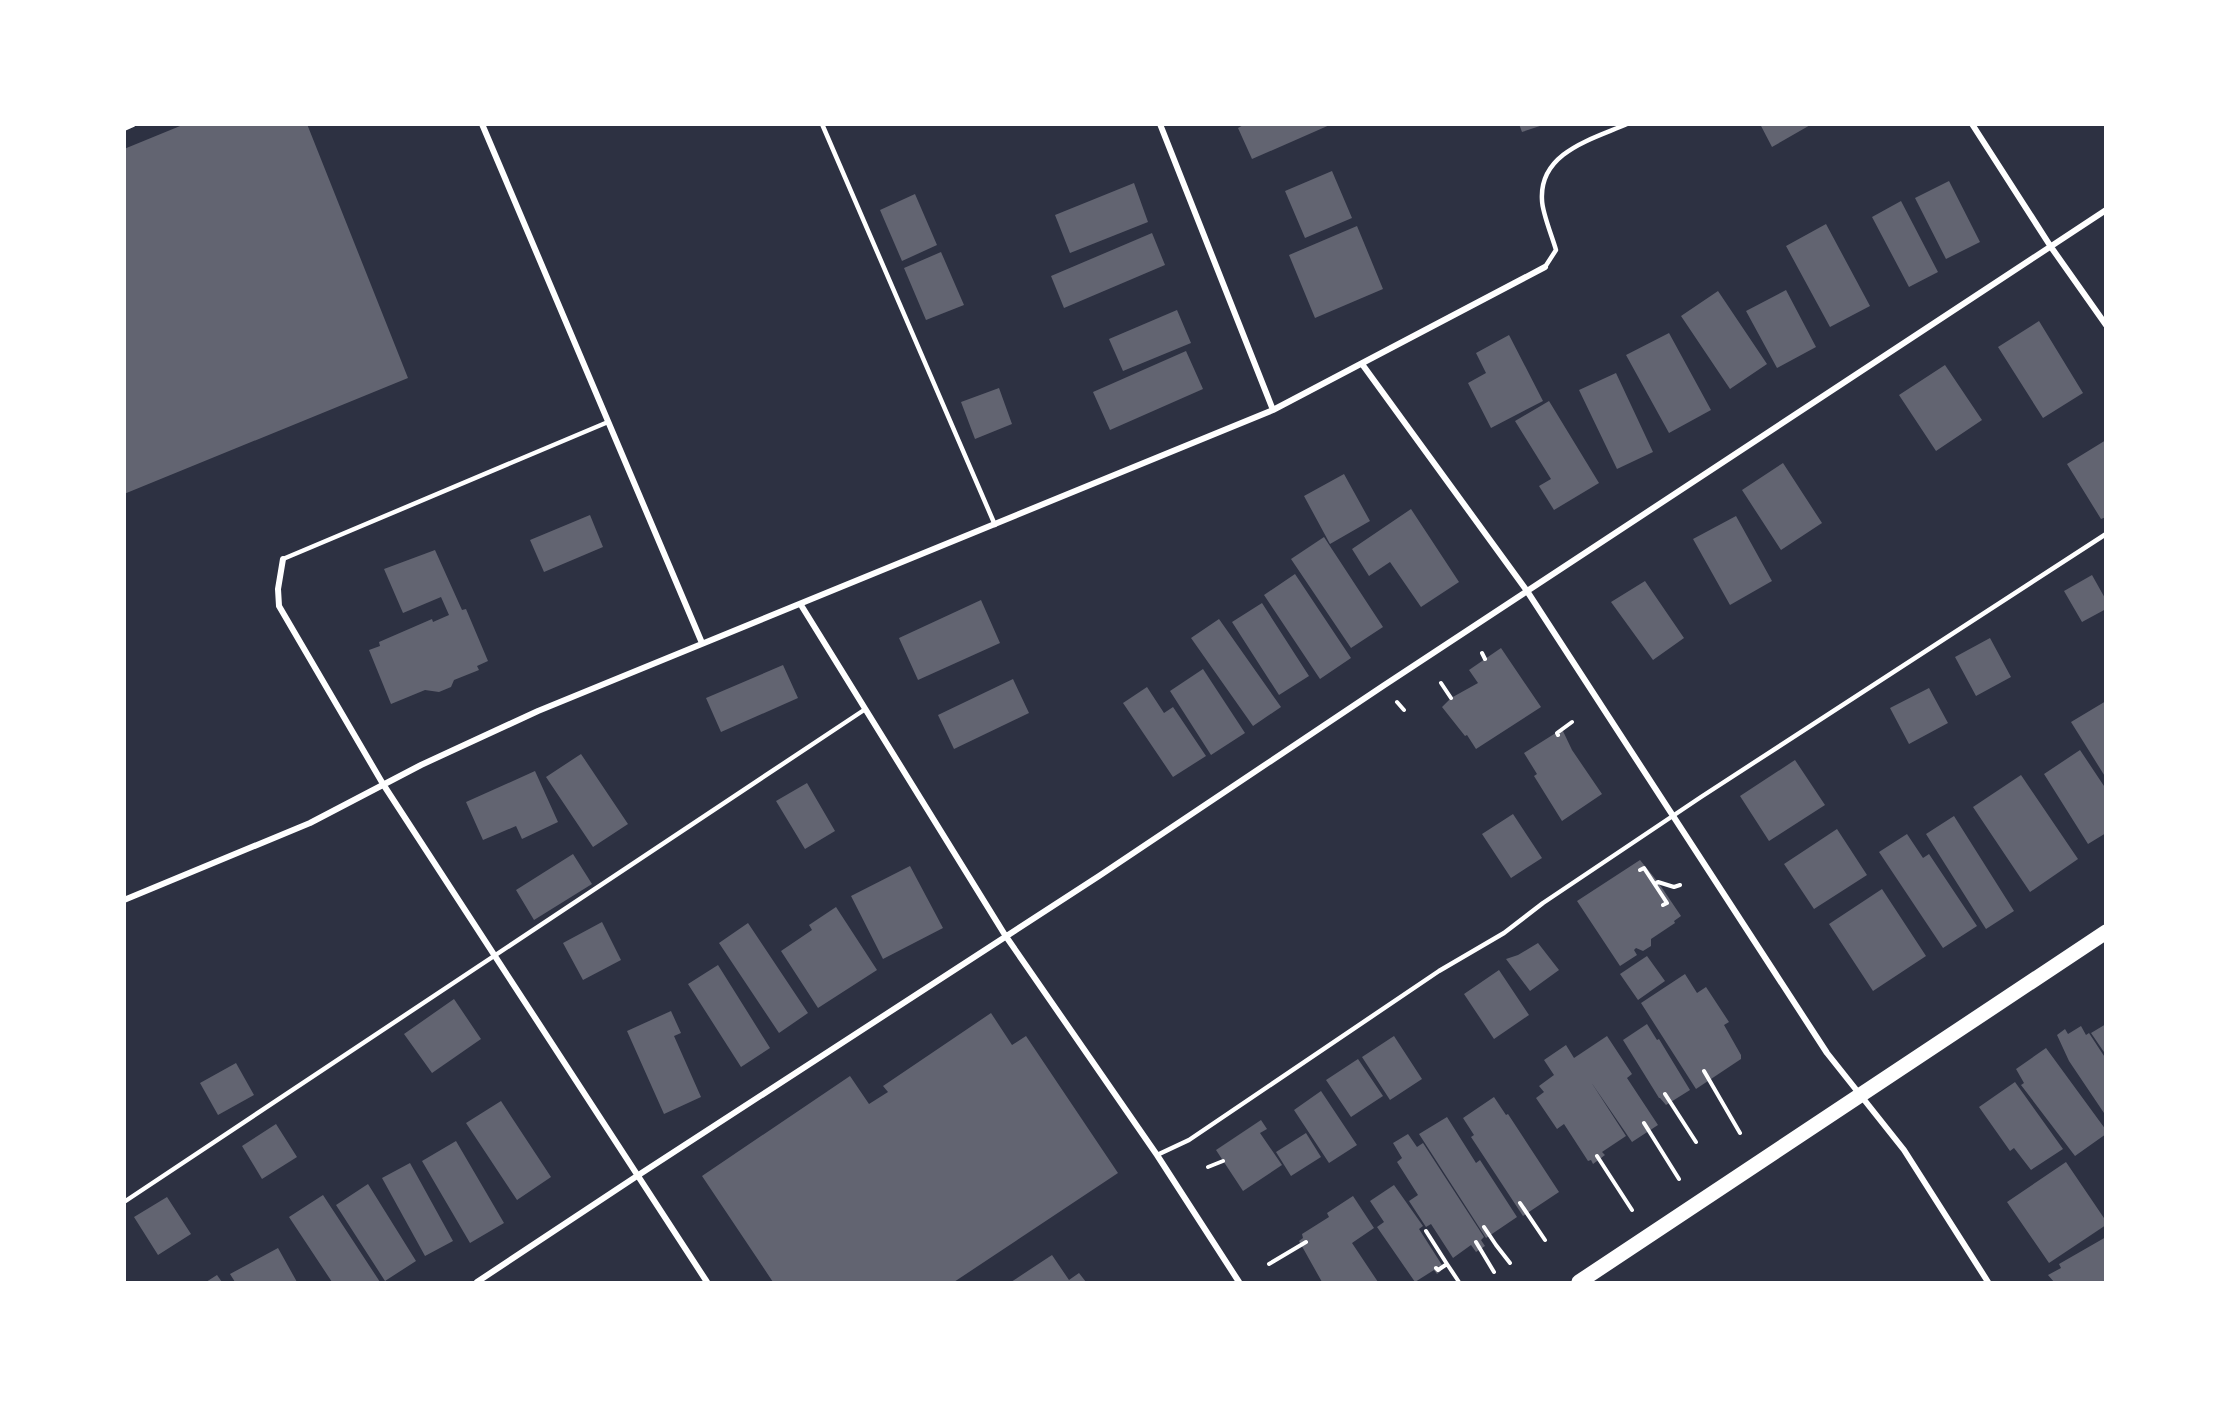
<svg xmlns="http://www.w3.org/2000/svg" width="2230" height="1407" font-family="'Libre Baskerville',serif">
	<rect width="100%" height="100%" fill="#2d3142"/>
	<!-- building -->
	<path fill="#626471" d="M185,124h122l101,254 -284,116v-345z
		M1245,124h87l-80,35 -14,-31z
		M1519,124h24v1l-21,7z
		M1760,124h52l-40,23z
		M1332,171l20,47 -47,20 -20,-47z
		M1949,181l31,61 -34,17 -31,-61z
		M1134,183l14,39 -78,31 -15,-38z
		M915,194l22,51 -35,16 -22,-51z
		M1901,201l37,71 -29,15 -37,-70z
		M1826,224l44,82 -40,21 -44,-81z
		M1357,226l26,63 -68,29 -26,-63z
		M1152,233l13,32 -101,43 -13,-32z
		M941,252l23,53 -38,15 -22,-52z
		M1786,290l30,57 -39,21 -31,-57z
		M1718,291l49,73 -37,25 -49,-73z
		M1177,310l14,33 -68,28 -14,-32z
		M2039,321l44,72 -40,25 -45,-71z
		M1669,333l42,77 -42,23 -43,-78z
		M1509,335l34,66 -52,27 -23,-45 18,-10 -10,-20z
		M1186,351l17,38 -93,41 -17,-38z
		M1945,365l37,55 -46,31 -37,-56z
		M1616,373l37,79 -36,17 -38,-79z
		M999,388l13,36 -37,15 -14,-37z
		M1549,401l50,82 -45,27 -15,-24 12,-7 -36,-58z
		M2106,440v77l-5,2 -34,-55z
		M1783,463l39,60 -41,27 -39,-60z
		M1344,474l26,47 -40,23 -26,-48z
		M1411,509l48,73 -38,25 -31,-45 -21,14 -17,-27z
		M590,515l13,32 -59,25 -14,-32z
		M1736,516l36,65 -42,24 -37,-66z
		M1324,537l59,90 -32,21 -60,-89z
		M435,550l27,60 4,-1 22,52 -11,5 2,4 -25,10 -3,7 -12,5 -14,-2 -34,14 -22,-54 11,-4 -1,-4 53,-23 1,3 16,-7 -8,-18 -38,16 -19,-44z
		M1295,574l56,84 -31,21 -56,-84z
		M2092,575l14,25v9l-24,13 -18,-31z
		M1645,581l39,57 -31,22 -42,-58z
		M981,600l19,43 -82,37 -19,-42z
		M1262,603l47,73 -30,19 -47,-73z
		M1219,619l62,88 -28,19 -62,-88z
		M1990,638l21,39 -35,19 -21,-39z
		M1501,648l40,59 -65,42 -9,-14 -2,1 -23,-29 9,-9 27,-15 -9,-13z
		M783,665l15,33 -77,34 -15,-34z
		M1203,669l42,64 -34,22 -41,-64z
		M1013,679l16,34 -75,36 -16,-34z
		M1147,687l17,26 9,-6 33,49 -33,21 -50,-74z
		M1929,688l19,35 -39,21 -19,-36z
		M2106,701v77l-35,-56z
		M1562,729l10,21 30,44 -40,27 -28,-45 3,-2 -13,-21z
		M2080,750l26,39v44l-18,11 -44,-70z
		M581,754l47,70 -35,23 -47,-70z
		M1795,760l30,45 -56,36 -29,-45z
		M535,771l23,51 -36,17 -6,-13 -33,14 -17,-38z
		M2021,775l57,84 -48,33 -57,-85z
		M807,783l28,48 -30,18 -29,-48z
		M1513,814l29,44 -31,20 -29,-44z
		M1954,816l60,95 -28,18 -60,-95z
		M1837,829l30,46 -53,34 -30,-45z
		M1907,834l16,24 6,-4 48,72 -34,22 -64,-96z
		M573,854l19,30 -58,36 -18,-30z
		M1640,860l18,22 23,34 -7,5 1,2 -24,16v7l-8,5 -7,-3 -2,2 3,5 -17,11 -43,-65z
		M910,866l33,62 -60,31 -32,-63z
		M1882,889l44,67 -53,35 -44,-67z
		M836,907l41,63 -59,38 -37,-57 31,-21 -3,-5z
		M602,922l19,38 -38,20 -20,-37z
		M748,923l60,90 -29,20 -60,-90z
		M1538,943l21,27 -29,21 -24,-32 12,-4z
		M1647,956l18,25 -27,19 -18,-26z
		M718,965l52,83 -29,19 -53,-83z
		M1499,970l30,45 -35,24 -30,-45z
		M1685,974l12,19 9,-6 23,35 -5,3 17,30v4l-45,30 -55,-86z
		M454,999l27,40 -49,34 -28,-39z
		M671,1011l10,22 -7,3 27,61 -37,17 -37,-83z
		M991,1013l21,32 14,-9 92,137 -164,109h-181l-71,-106 148,-100 19,28 19,-12 -5,-6z
		M1647,1024l10,16 2,-1 31,51 -24,15 -6,-7h-1l-36,-58z
		M2106,1024v31l-15,-22z
		M2081,1026l5,9 3,-2 17,26v53l-2,1 -35,-52 -12,-26 8,-6 3,5z
		M1394,1036l28,43 -32,21 -28,-43z
		M1607,1036l25,38 -5,4 31,47 -26,17 -41,-60 35,54 -24,16 3,3 -12,9 -2,-4 -3,1 -24,-37 -7,5 -21,-31 8,-6 -5,-6 15,-11 -10,-15 22,-15 8,13z
		M2046,1048l60,82v4l-31,22 -54,-71 3,-2 -8,-14z
		M1358,1059l25,37 -32,21 -25,-37z
		M236,1063l18,32 -36,20 -18,-32z
		M2015,1082l48,67 -32,21 -17,-22 -4,3 -31,-44z
		M1321,1091l36,54 -28,18 -35,-53z
		M1494,1097l12,18 2,-1 51,78 -36,24 -52,-79 3,-2 -11,-17z
		M501,1101l50,76 -34,23 -51,-77z
		M1447,1117l29,46 4,-3 37,57 -31,21 -67,-104z
		M1261,1120l6,9 -7,4 22,32 -39,26 -27,-41z
		M276,1124l21,33 -35,22 -20,-33z
		M1306,1133l15,24 -30,19 -15,-24z
		M1408,1134l9,13 6,-4 61,94 -3,3 4,6 -9,6 -5,-7 -18,13 -22,-34 -5,3 -17,-26 9,-6 -21,-33 5,-4 -9,-15z
		M456,1141l48,82 -34,20 -48,-82z
		M2066,1162l40,59v4l-57,38 -42,-61z
		M410,1163l43,78 -28,15 -43,-78z
		M368,1184l48,77 -31,20 -49,-76z
		M1394,1185l29,41 -4,3 23,36 -4,2 3,4 -4,3 -3,-4 -19,12 -38,-55 7,-5 -14,-21z
		M323,1195l57,87h-48l-43,-65z
		M1353,1196l21,32 -22,15 26,39h-56l-23,-41 4,-3 -1,-4 27,-17 -2,-4z
		M167,1197l24,37 -33,21 -24,-38z
		M2106,1237v45h-52l-6,-7 13,-7 -2,-4z
		M278,1248l19,34h-62l-5,-8z
		M1052,1255l17,25 10,-7 7,9h-75z
		M217,1275l5,7h-16z"/>
	<g fill="none" stroke-linecap="round" stroke-linejoin="round">
		<!-- path -->
		<path stroke="#fff" stroke-width="4" d="M1482,653l3,6
			M1441,683l10,15
			M1397,702l7,8
			M1558,735l-1,-2 15,-11
			M1640,870l4,-2 23,35 -4,2
			M1655,884l3,-2 16,5 6,-2
			M1704,1071l36,62
			M1665,1094l31,48
			M1644,1123l35,56
			M1597,1156l35,54
			M1208,1167l15,-6
			M1520,1203l25,37
			M1484,1227l12,18 14,18
			M1426,1231l21,33
			M1476,1242l18,30
			M1269,1264l37,-22
			M1436,1268l2,2 9,-6 12,18"/>
		<!-- service -->
		<path stroke="#fff" stroke-width="4.5" d="M822,124l173,401
			M1545,267l11,-17c-4,-14 -14,-38 -14,-50 -3,-48 51,-61 85,-76
			M283,559l325,-137
			M1157,1155l32,-15 250,-169 65,-38 39,-30 158,-106 405,-263
			M124,1202l740,-492"/>
		<!-- minor -->
		<path stroke="#fff" stroke-width="6" d="M482,124l220,519
			M1160,124l113,286
			M1972,124l79,123 55,78
			M124,128l9,-4
			M1362,364l165,227 300,462 77,97 84,132
			M283,559l-5,30 1,17 104,178 324,498
			M801,605l204,330 152,220 82,127
			M124,900l186,-77 111,-58 117,-54 735,-301 272,-143
			M477,1282l160,-106 462,-300 284,-190 723,-476"/>
		<!-- primary -->
		<path stroke="#fff" stroke-width="15" d="M1579,1282c175,-117 352,-232 527,-350"/>
	</g>
	<!-- border -->
	<rect width="2230" height="1407" fill="none" stroke="#ffffff" stroke-width="252"/>
</svg>
